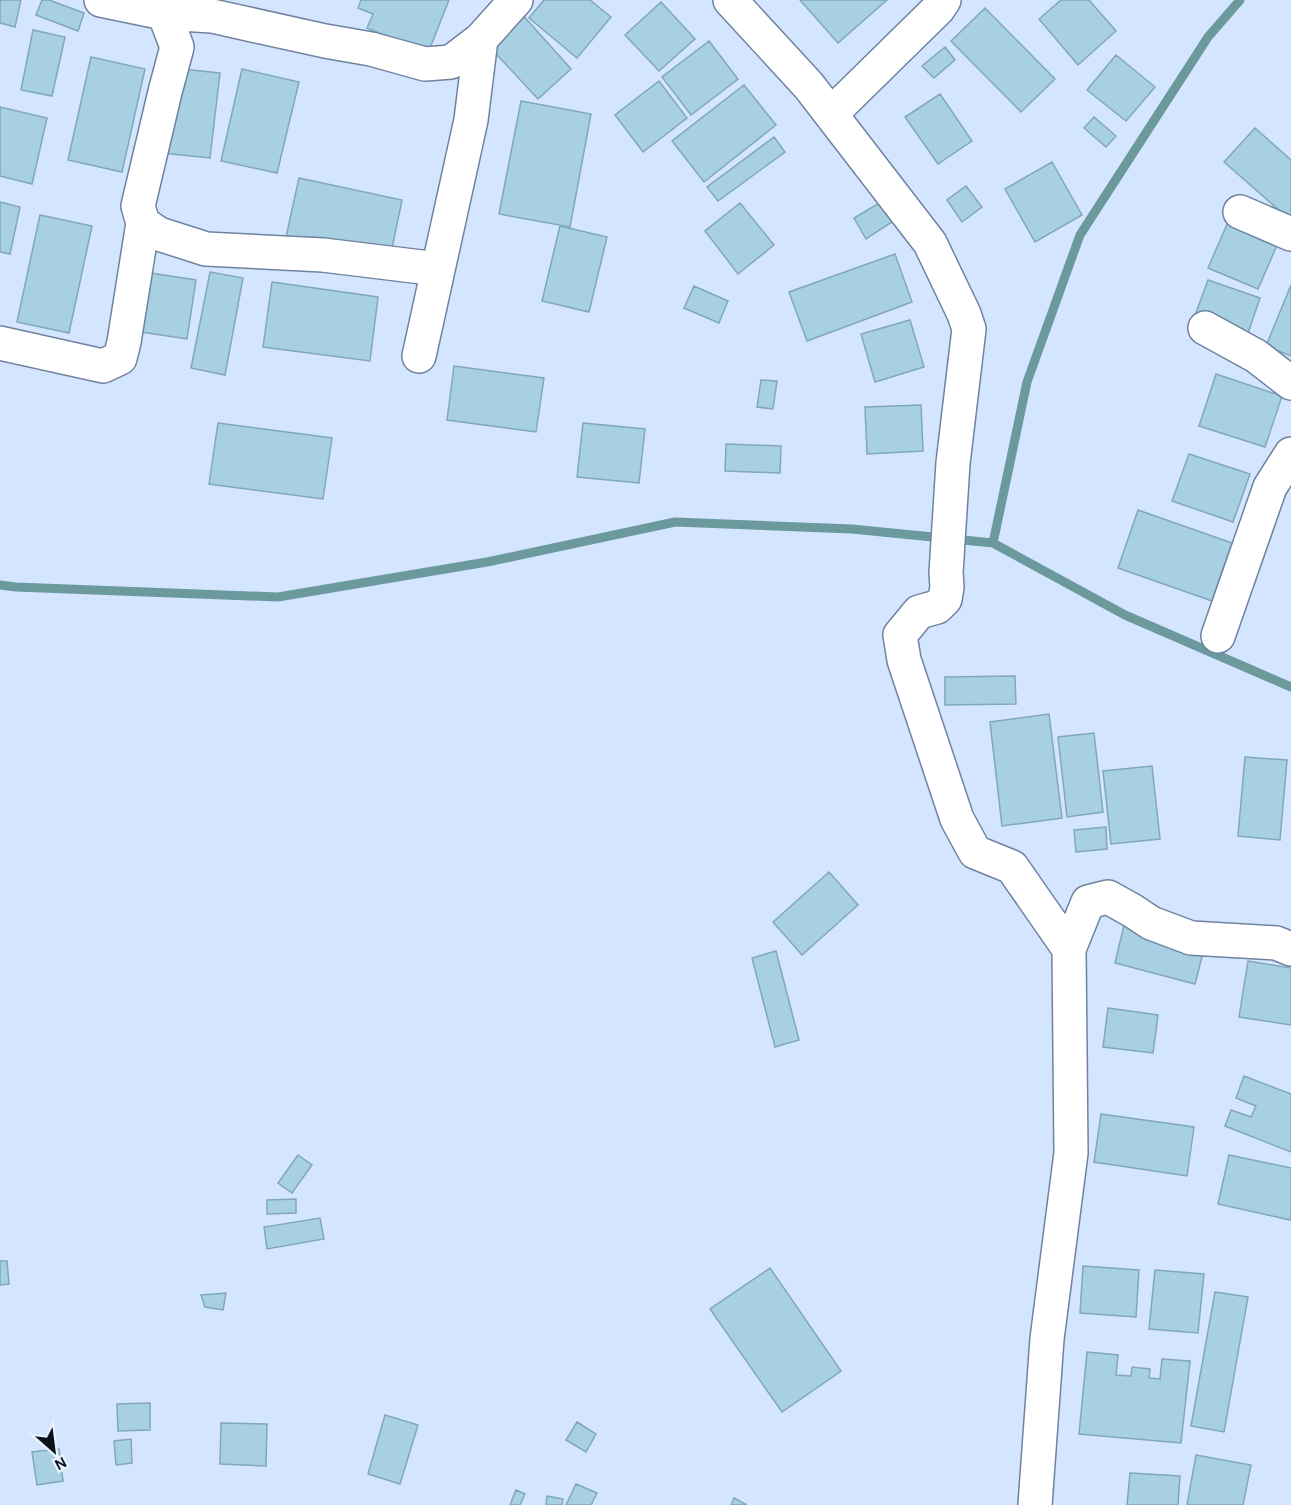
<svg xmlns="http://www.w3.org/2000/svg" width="1291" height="1505" font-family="Karla,sans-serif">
	<rect width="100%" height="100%" fill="#d4e5ff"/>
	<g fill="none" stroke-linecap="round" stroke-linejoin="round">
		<!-- stream -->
		<path stroke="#6b999c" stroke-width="9" d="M993,543l34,-161 53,-147 128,-198 32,-37
			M0,585l16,2 262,10 209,-35 188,-40 177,7 141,14 132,72 166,72"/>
	</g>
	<!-- building -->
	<path fill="#a7d0e2" stroke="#80a8b9" stroke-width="1.5" d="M0,0h21l-6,27 -15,-4z
		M42,0h7l35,13 -6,18 -42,-16z
		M361,0h88l-21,53 -61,-25 6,-14 -15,-6z
		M544,0h46l21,17 -34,41 -48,-40z
		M800,0h87l-49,43z
		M1061,0h28l27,31 -38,34 -39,-46z
		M661,2l34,37 -36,32 -34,-36z
		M985,8l70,71 -34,33 -70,-71z
		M519,11l52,58 -33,30 -53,-57z
		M33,30l32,7 -13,59 -31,-6z
		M709,41l29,38 -47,36 -29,-38z
		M945,47l10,13 -21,18 -12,-12z
		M1116,55l39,32 -29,34 -39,-31z
		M91,57l54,12 -23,103 -54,-12z
		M172,68l48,5 -10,85 -48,-5z
		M242,69l57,13 -22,91 -56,-12z
		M659,81l28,37 -44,34 -28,-37z
		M744,85l32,40 -72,57 -32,-41z
		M940,94l32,47 -34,23 -33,-47z
		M521,101l70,13 -21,113 -71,-13z
		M0,107l47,11 -15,66 -32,-8z
		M1094,117l22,19 -10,11 -22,-19z
		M1255,128l36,32v57l-2,2 -65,-57z
		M774,137l11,15 -67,49 -11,-14z
		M1052,162l30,53 -47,27 -30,-53z
		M299,178l103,22 -12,58 -104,-21z
		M966,186l16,21 -20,15 -15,-22z
		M886,199l12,19 -32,21 -12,-21z
		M0,202l20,5 -10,47 -10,-2z
		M740,203l34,42 -36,29 -33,-43z
		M40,215l52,11 -23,107 -52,-11z
		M1228,222l50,21 -20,46 -50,-21z
		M560,226l47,11 -18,75 -47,-11z
		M895,254l17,48 -105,39 -18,-49z
		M144,272l52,8 -9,59 -52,-8z
		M210,272l33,6 -18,97 -34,-7z
		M1208,280l52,18 -13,38 -53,-18z
		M272,282l106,15 -8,64 -107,-14z
		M1291,285v71l-25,-10z
		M694,286l34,15 -9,22 -35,-15z
		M910,320l14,47 -49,15 -14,-48z
		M454,366l90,12 -8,54 -89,-12z
		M1216,374l66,22 -17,51 -66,-21z
		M761,380l16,1 -4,28 -16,-2z
		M921,405l2,46 -56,3 -2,-47z
		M218,423l114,15 -9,61 -114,-15z
		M583,423l62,6 -6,54 -62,-6z
		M726,444l55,2 -1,27 -55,-2z
		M1189,454l61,20 -17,48 -61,-21z
		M1138,510l94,33 -20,58 -94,-33z
		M1015,676l1,28 -71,1v-28z
		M1049,714l13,104 -60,8 -12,-104z
		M1094,733l9,79 -36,5 -9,-80z
		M1245,757l42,3 -7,80 -42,-4z
		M1152,766l8,73 -49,5 -8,-73z
		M1106,827l1,22 -31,3 -2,-22z
		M829,872l29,33 -56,50 -29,-33z
		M1124,925l81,20 -10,39 -80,-21z
		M776,951l23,89 -24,7 -23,-89z
		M1248,961l43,7v57l-52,-8z
		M1108,1008l50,7 -5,38 -50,-6z
		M1244,1076l47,18v58l-66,-26 6,-16 20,7 5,-11 -20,-8z
		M1101,1114l93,13 -7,49 -93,-14z
		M298,1155l14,10 -20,28 -14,-10z
		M1229,1155l62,13v46l-1,6 -72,-16z
		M296,1199v14l-29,1v-14z
		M320,1218l4,21 -57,10 -3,-22z
		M0,1261h7l2,23 -9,1z
		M1083,1266l56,4 -3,47 -56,-4z
		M770,1268l71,103 -59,41 -72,-103z
		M1155,1270l49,4 -6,59 -49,-4z
		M1215,1292l33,5 -24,135 -33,-6z
		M226,1293l-3,17 -18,-3 -4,-12z
		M1087,1352l31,3 -2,20 15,1 1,-9 18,2 -1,9 11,1 2,-20 28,2 -9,82 -102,-9z
		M150,1403v27l-32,1 -1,-27z
		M385,1415l33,10 -18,59 -32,-10z
		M577,1422l19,12 -10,18 -20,-12z
		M221,1423l46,1 -1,42 -46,-2z
		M131,1439l1,24 -16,2 -2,-24z
		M59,1449l4,32 -26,4 -5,-33z
		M1196,1455l55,10 -8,40h-56z
		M1130,1473l50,3 -2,29h-51z
		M576,1484l21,9 -6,12h-25z
		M516,1490l9,4 -5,11h-10z
		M547,1496l16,3 -1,6h-16z
		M734,1498l13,7h-16z"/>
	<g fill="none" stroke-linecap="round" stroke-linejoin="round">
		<defs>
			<path id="street" d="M101,0l63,13 48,3 113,25 46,8 54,15 26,-2 30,-23
				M730,0l79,86 121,157 34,71 5,15 -16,134 -7,110 1,14 -2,12 -8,8 -18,5 -19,23 4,25 53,159 18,33 37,15 57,82
				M831,114l107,-105 6,-9
				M1240,212l51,22
				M143,223l16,11 47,15 117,6 115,14
				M1205,328l51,28 35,27
				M0,343l103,23 17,-8 4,-16 19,-119 -5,-17 27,-114 12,-45 -13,-34
				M419,356l52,-236 10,-81 35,-39
				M1218,636l52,-149 21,-33
				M1035,1505l12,-166 24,-186 -2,-204 19,-47 20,-5 25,14 18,12 40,15 85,5 15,6"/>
		</defs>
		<!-- street casing -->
		<use href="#street" stroke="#6f83a0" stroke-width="36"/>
		<!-- street -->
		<use href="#street" stroke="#fff" stroke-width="33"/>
	</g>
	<!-- north arrow -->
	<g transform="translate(54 1451) rotate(152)" stroke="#e9f2ff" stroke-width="4.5" paint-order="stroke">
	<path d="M0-4.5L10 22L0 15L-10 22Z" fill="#0a121c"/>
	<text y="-9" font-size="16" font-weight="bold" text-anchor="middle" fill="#0a121c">N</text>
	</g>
</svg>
